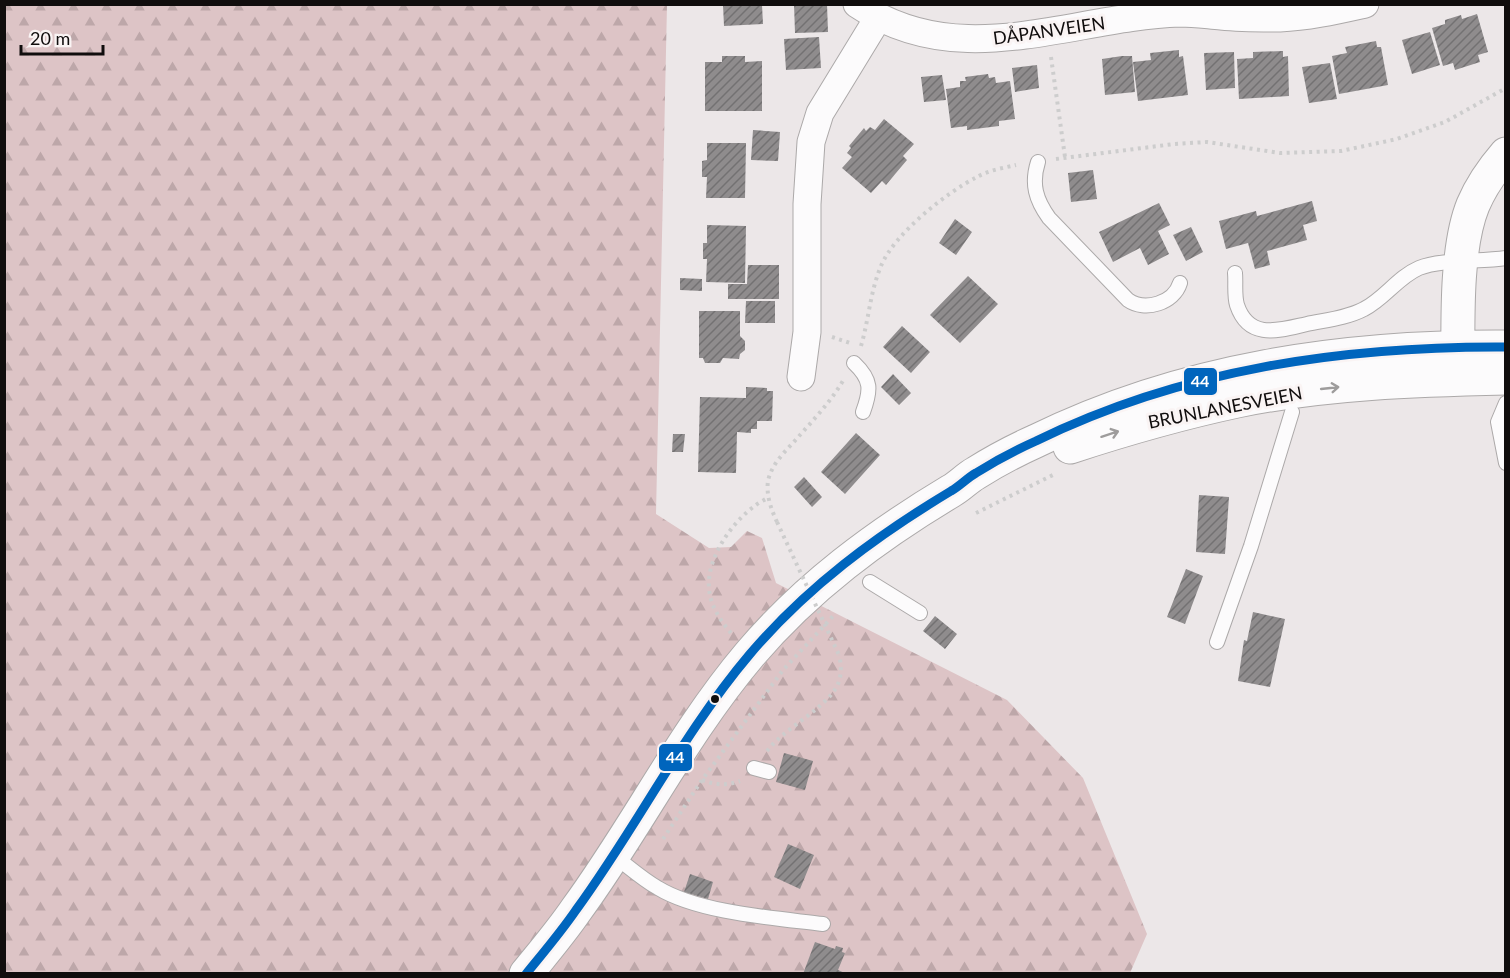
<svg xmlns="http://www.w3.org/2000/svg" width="1510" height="978" font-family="Lato,sans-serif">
	<defs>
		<pattern id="forest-firs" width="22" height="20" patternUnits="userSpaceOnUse" patternTransform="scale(1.5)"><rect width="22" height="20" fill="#ddc4c6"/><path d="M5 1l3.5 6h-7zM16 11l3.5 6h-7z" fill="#bda7a9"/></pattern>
		<pattern id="building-hatch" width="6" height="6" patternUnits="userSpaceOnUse" patternTransform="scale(1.5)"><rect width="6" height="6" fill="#8f8c8d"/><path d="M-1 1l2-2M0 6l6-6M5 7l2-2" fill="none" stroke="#737172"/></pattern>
	</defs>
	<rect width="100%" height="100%" fill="#ece7e8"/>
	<!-- forest -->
	<path fill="url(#forest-firs)" d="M5,5h662l-11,509 53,34 22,-1 16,-16 15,7 14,45 231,117 76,78 64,156 -17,39 -1125,1z"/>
	<!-- building -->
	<path fill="url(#building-hatch)" d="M794,4h33l1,28 -33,1z
		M723,5h39l1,19 -39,2z
		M1477,14l11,38 -10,3 2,7 -25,8 -2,-7 -10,3 -11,-38 13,-4v-4l16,-5 1,4z
		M1430,32l10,33 -28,9 -10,-34z
		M819,37l2,31 -35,2 -2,-31z
		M1376,41l1,6h4l7,38 -49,9 -7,-38 15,-3 -2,-6z
		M1179,50v7l4,-1 5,39 -50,6 -5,-39 18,-2 -1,-7z
		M1283,51v6l5,-1 1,40 -50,3 -2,-40 16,-1v-6z
		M1234,52l1,36 -29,2 -2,-37z
		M722,56h23v6l17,-1v50h-57v-49h17z
		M1122,56h10l3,36 -30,3 -3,-36z
		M1330,63l7,36 -28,4 -7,-36z
		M1037,65l2,23 -24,4 -3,-24z
		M988,74l1,4 6,-1 1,6 14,-2 5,38 -16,2v5l-32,4v-4l-16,2 -5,-39 14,-2v-6h6l-1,-4z
		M942,75l4,25 -22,2 -3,-25z
		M884,119l30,25 -11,12 4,4 -11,13 -10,12 -4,-4 -11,12 -29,-25 10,-11 -5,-4 4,-5 -2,-2 15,-18 2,3 4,-4 5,3z
		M753,130l27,2 -2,29 -27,-1z
		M707,143h39l-1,55h-39l1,-21h-5v-16l5,-1z
		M1093,170l4,29 -26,3 -3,-29z
		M1312,201l5,20 -14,4 4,15 -40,11 3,14 -15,4 -7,-26 -22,6 -7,-28 37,-10 1,5z
		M1159,203l11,22 -12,6 11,23 -21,11 -8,-17 -27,14 -14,-30z
		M955,219l17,13 -16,23 -17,-12z
		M707,225l39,1 -1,57 -39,-1 1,-23h-4v-16h4z
		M1191,227l12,25 -17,9 -13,-26z
		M748,265h31v34h-51v-15h19z
		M968,276l30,28 -38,39 -30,-28z
		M680,278l22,1v12l-22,-1z
		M746,301h29v22h-30z
		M699,311h41v25l5,5v9l-5,4 -1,5 -16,-1 -3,5h-15l-2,-5h-4z
		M902,326l28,26 -19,21 -28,-26z
		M893,374l18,19 -12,12 -18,-18z
		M746,387l21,1v3h6l-1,30h-15v8h-6v4l-14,-1 -1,41 -38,-1 2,-75 46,1z
		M856,433l24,22 -35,39 -24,-22z
		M673,434h12l-2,18h-11z
		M804,477l18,20 -10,10 -18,-20z
		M1199,495l30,2 -4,57 -29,-2z
		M1186,569l17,7 -18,48 -18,-7z
		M1253,612l32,7 -15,68 -32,-6 6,-41 3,1z
		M935,616l22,18 -12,15 -22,-18z
		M784,753l29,8 -8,29 -29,-8z
		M788,844l26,11 -14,34 -26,-12z
		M690,874l23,8 -5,17 -24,-7z
		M815,942l20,7 1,-3 7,2 -1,4 3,1 -7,17 9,4h-44z"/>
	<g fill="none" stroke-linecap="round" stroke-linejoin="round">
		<defs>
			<path id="service" d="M1038,162c-7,22 -2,38 11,56l79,82c17,12 46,3 52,-17
				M1235,273c1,10 -1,22 2,32 12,36 43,25 70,19 19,-4 40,-6 57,-15 20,-10 34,-32 55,-41 22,-9 61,-6 87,-10
				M854,363c18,17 17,27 9,49
				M1506,403l-8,19 8,41
				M870,582l50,31
				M1217,642l34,-96 41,-134
				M754,768l15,4
				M613,855c15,11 29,24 45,33 41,25 117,30 165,36"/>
			<path id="minor" d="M857,4c103,70 213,13 323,9 14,0 28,2 41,3 20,2 40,2 59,2 28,-1 58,-8 85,-14
				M801,377l6,-45v-128l4,-62 9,-29 58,-95"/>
			<path id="tertiary" d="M1458,375c0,-48 -3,-126 15,-170 8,-19 20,-36 33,-51"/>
			<path id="primary" d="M1070,447c55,-18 111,-34 167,-46 88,-18 179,-21 269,-23
				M526,974c17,-21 35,-42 50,-64 61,-83 107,-177 174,-256 57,-67 126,-118 201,-163 9,-5 16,-13 25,-18 19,-12 40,-23 60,-32 147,-72 308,-95 470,-94"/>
		</defs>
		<!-- service casing -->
		<use href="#service" stroke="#aca9a9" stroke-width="16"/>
		<!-- minor casing -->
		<use href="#minor" stroke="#aca9a9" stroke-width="29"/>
		<!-- tertiary casing -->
		<use href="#tertiary" stroke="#aca9a9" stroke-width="35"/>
		<!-- primary casing -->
		<use href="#primary" stroke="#aca9a9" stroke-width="35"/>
		<!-- path -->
		<path stroke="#cdcdcd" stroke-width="4" stroke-dasharray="3 4.5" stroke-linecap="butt" d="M1051,57l14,100
			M1056,159l118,-15 33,-2 73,11 61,-2 56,-12 48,-17 61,-34
			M832,337l18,6
			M861,346c8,-27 9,-54 20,-80 13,-32 66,-74 96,-89 12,-7 26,-9 39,-12
			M976,513l79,-39
			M777,522c-6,-13 -11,-27 -9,-41 4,-19 20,-32 32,-46 16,-18 32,-35 44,-56
			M731,633c-11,-13 -21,-28 -22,-45 -3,-33 30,-77 59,-90
			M767,751c18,-23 51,-38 67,-60 8,-11 8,-24 5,-36
			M702,780c14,5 24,6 38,1
			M663,839l39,-59 81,-110 51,-55"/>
		<!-- service -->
		<use href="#service" stroke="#fcfbfc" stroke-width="14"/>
		<!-- minor -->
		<use href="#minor" stroke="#fcfbfc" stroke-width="27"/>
		<!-- tertiary -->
		<use href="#tertiary" stroke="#fcfbfc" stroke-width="33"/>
		<!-- primary -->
		<use href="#primary" stroke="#fcfbfc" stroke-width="33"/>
		<!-- path-bridge -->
		<path stroke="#cdcdcd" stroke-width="4" stroke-dasharray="3 4.5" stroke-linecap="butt" d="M777,522l62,133"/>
		<defs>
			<path id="bus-1" d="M526,974c17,-21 35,-42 50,-64 61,-83 107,-177 174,-256 57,-67 126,-118 201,-163 9,-5 16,-13 25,-18 19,-12 40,-23 60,-32 147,-72 308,-95 470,-94"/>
		</defs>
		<!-- bus-1 casing -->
		<use href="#bus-1" stroke="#faf4f4" stroke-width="14"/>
		<!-- bus-1 -->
		<use href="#bus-1" stroke="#0065bd" stroke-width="9"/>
	</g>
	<!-- one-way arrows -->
	<defs><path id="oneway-shaft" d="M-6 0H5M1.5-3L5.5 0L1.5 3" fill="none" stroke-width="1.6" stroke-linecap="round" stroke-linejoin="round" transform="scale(1.5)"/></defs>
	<g stroke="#9e9c9c">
		<use href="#oneway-shaft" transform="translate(1330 388) rotate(-6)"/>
		<use href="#oneway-shaft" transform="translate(1110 434) rotate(-18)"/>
	</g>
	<!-- markers -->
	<circle fill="#100d0d" stroke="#faf4f4" stroke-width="2" cx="715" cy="699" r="5"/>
	<g text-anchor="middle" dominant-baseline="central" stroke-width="6" stroke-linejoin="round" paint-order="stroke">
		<!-- street labels -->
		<g font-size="18" fill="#100d0d" stroke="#faf4f4">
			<text transform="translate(1049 30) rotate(-8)">DÅPANVEIEN</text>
			<text transform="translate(1225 407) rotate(-11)">BRUNLANESVEIEN</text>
		</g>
	</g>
	<g stroke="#faf4f4" stroke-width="2">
		<rect x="1183" y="367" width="35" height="29" rx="6" fill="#0065bd"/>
		<rect x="658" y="743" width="35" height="29" rx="6" fill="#0065bd"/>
	</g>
	<g font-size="16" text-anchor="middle" font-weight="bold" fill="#fff">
		<text x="1200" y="387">44</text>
		<text x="675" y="763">44</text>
	</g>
	<!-- border -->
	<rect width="1510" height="978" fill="none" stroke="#100d0d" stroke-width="12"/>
	<!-- scale -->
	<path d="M21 45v9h82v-9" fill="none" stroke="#100d0d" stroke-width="3"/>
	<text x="30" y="45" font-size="18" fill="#100d0d" stroke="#faf4f4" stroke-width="4.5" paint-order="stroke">20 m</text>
</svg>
